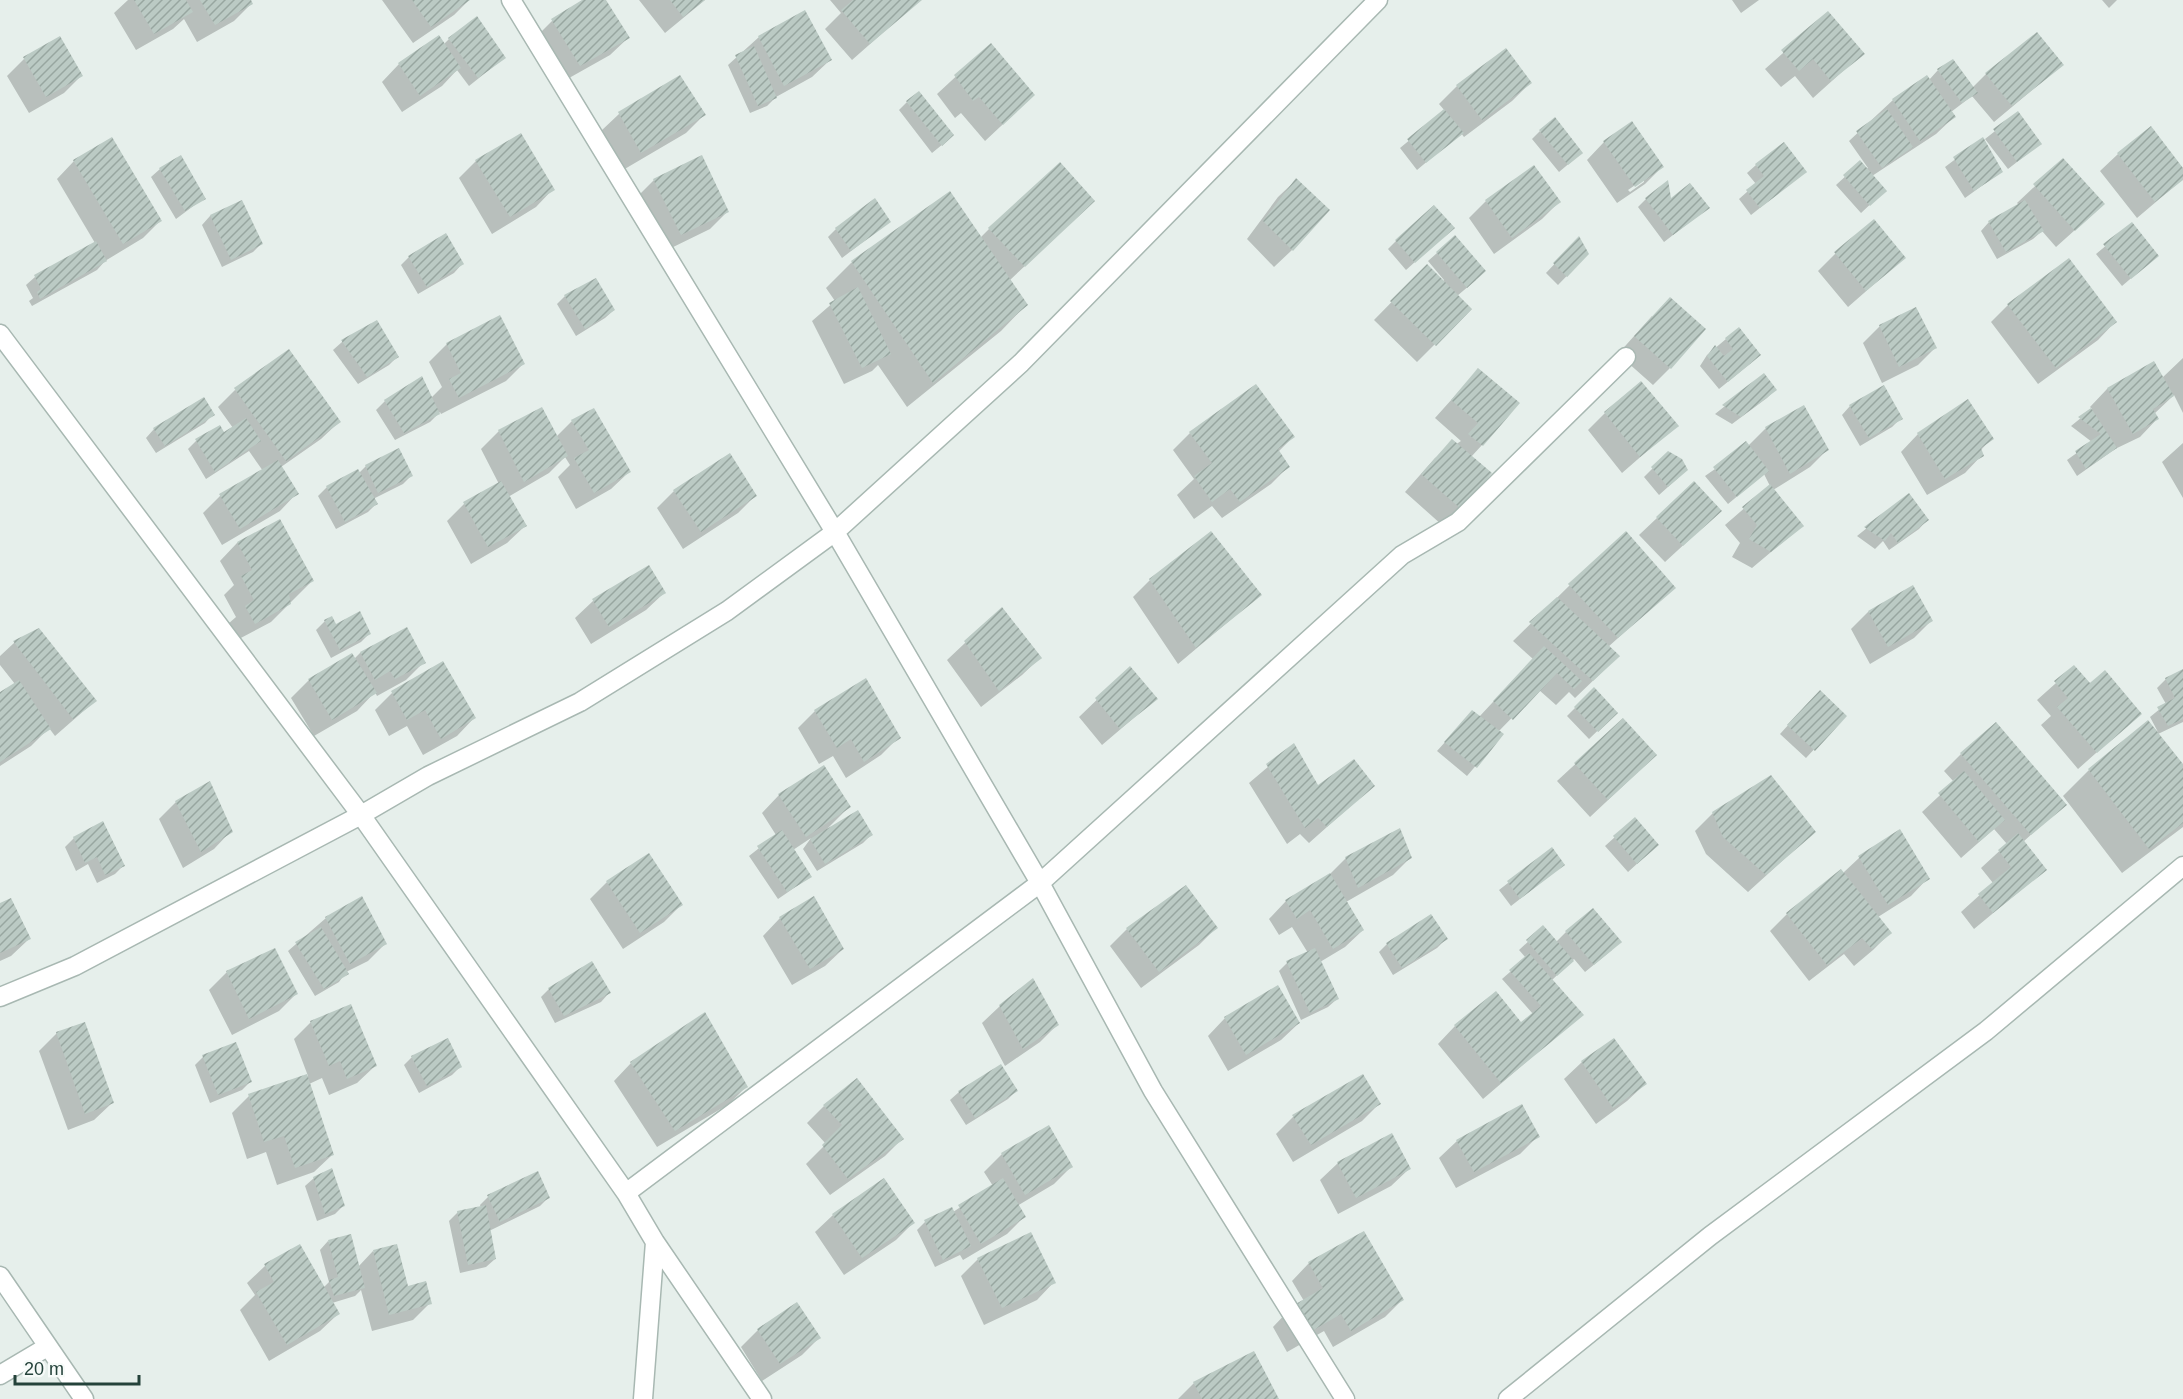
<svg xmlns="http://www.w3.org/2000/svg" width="2183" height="1399" font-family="Arial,sans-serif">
	<defs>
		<pattern id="building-hatch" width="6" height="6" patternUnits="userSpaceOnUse" patternTransform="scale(1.5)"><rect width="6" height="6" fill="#bbcac4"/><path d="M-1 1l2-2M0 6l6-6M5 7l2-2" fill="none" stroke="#98a6a0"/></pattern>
	</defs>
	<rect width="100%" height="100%" fill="#e6efeb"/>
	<!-- shadow -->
	<path fill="#0003" fill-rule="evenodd" d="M128,0h121l2,4 -17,17 -37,21 -13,-23 -11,10 -37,21 -22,-37z
		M382,0h87l-15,15 -41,28z
		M585,0h20l23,38 -18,17 -48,27 -27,-44 17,-17z
		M639,0h66l-40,33z
		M830,0h90l-68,60 -27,-31 16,-16z
		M1732,0h27l-18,13z
		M2102,0h15l-8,8z
		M1828,13l35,40 -50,45 -18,-22 -14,11 -16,-18z
		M759,37l71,23 -18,17 -36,20 -9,9 -17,7 -22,-48z
		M449,39l55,19 -35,28 -12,-16 -15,16 -40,26 -20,-30 17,-18 44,-19z
		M990,45l26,67 -31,29 -24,-28 -6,5 -18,-24z
		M1506,51l24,32 -18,18 -48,36 -3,-4 -44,37 -17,-22 45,-37 -6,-7 18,-18z
		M24,59l58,16 -18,18 -35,20 -22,-37z
		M2062,65l-68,57 -22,-26 -21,16 3,5 -18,17 -64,42 4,23 -15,14 -25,-28 24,-22 6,6 2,-1 -19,-27 44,-41 34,-23 2,3 9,-10 34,18 14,-14z
		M680,78l24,37 -18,18 -63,37 -22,-39 18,-17z
		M907,102l36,42 -11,9 -33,-43z
		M2018,113l22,31 -32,25 -23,-30z
		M1540,131l32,30 -13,11 -27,-33z
		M1982,139l19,33 -36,26 -20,-31z
		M1604,142l58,25 -17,17 -28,19 -30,-43zM1644,179v3l-14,10 -2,-2z
		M2118,154l65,16v9l-46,39 -37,-47z
		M181,157l23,41 -28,21 -25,-42 9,-8z
		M2063,160l22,61 -29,26 -14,-16 -9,8 -36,20 -16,-28 8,-9 30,-17 -2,-2z
		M74,161l86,60 -17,17 -38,23 -8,9 -65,36 -3,-5 4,-3 -7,-13 9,-8 60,-34 -38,-64z
		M476,161l77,28 -17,18 -44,27 -33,-56z
		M1756,165l49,7 -54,43 -12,-16 17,-15 -9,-11z
		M654,180l73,32 -17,17 -47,23 -27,-54z
		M1296,180l-4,70 -18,17 -27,-28 31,-42z
		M950,193l30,45 9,-9 87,-11 -66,62 16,25 -25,26 -94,76 -29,-42 -6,6 -28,13 -32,-63 23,-20 -9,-13 25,-25z
		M1646,199l24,1 38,8 -44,34 -26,-35z
		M1486,201l73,1 -17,17 -48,35 -25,-36z
		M241,202l20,42 -8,8 -31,15 -20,-42 8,-9z
		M889,222l-47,36 -14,-21 8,-8z
		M2132,224l25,32 -35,30 -26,-32z
		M1444,236l-38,34 -18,-21 8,-8z
		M1455,237l21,43 -19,16 13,13 -53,53 -43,-42 53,-54 16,16 1,-2 -16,-19z
		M1579,238l9,16 -30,31 -12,-12z
		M1835,254l69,4 -56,49 -30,-36z
		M409,257l53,7 -8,9 -36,21 -17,-29z
		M565,296l49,14 -9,8 -29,18 -19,-32z
		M2008,305l107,17 -17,18 -60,44 -47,-62z
		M1652,316l18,52 -17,17 -35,-31z
		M376,322l21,35 -8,8 -31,19 -25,-34 9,-8z
		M1880,326l55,22 -17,17 -36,18 -19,-40z
		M1726,339l25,24 -32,26 -19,-23 7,-11z
		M447,344l76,20 -17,17 -65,33 -1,-2 -10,10 -35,18 -19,-30 9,-9 46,-3 11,-11 -13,-25z
		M2183,358v55l-9,-18 -20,19 3,5 -17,18 -25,12 -38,27 -10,-16 25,-18 -21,-16 21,-17 -2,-2 17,-18 46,-26 9,15z
		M1478,370l4,75 -11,12 -11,51 -18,17 -37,-33 30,-34 26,-17 -26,-23z
		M1764,375l11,15 -8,8 -35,26 -17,-10z
		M235,390l104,32 -18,17 -40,28 16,26 -17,18 -58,34 -19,-32 17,-17 43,-25 -14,-20 -43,28 -18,-30 8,-8 27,-7 10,-6 -15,-21z
		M1850,406l51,12 -9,9 -32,19 -18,-31z
		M1605,413l71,13 -54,47 -34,-43z
		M213,414l-8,9 -49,30 -10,-15 8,-9z
		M572,421l57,51 -18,17 -35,20 -18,-32 12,-12 -5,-8 -16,16 -41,24 17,29 -18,17 -36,21 -24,-43 17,-17 35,-20 -18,-35 18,-18 57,6z
		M1766,428l61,22 -17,17 -37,23 29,36 -50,42 -20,-11 8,-14 -15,-18 45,-39 -6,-12 -36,30 -23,-28 43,-30z
		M1190,433l103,4 -15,15 10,15 -17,17 -49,34 -10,-12 -18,13 -17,-24 17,-16 -21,-29z
		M1918,434l74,4 -12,13 2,4 -17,18 -38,22 -26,-43z
		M2183,443v55l-21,-36z
		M1668,453l10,25 -19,17 -15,-18z
		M366,466l45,10 -8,8 -30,15 3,5 -8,8 -32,17 -18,-33 9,-9 32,-14z
		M1694,483l8,45 -37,34 -26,-27z
		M674,491l81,5 -17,17 -55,36 -26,-41z
		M1908,495l19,25 -8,9 -30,21 -6,-9 -8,8 -18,-13z
		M280,521l32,60 -41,41 -34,18 -9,-16 8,-7 -12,-22 10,-10 -14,-24 17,-18z
		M648,567l16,26 -18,17 -55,34 -16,-26 18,-17z
		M1150,580l110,15 -82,69 -45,-67z
		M1570,585l104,3 -66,59 -8,27 -25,24 -6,-6 -13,13 -17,-15 -41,42 4,3 -35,41 -30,-25 27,-30 15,-4 54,-58 -20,-18z
		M1912,587l19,34 -17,17 -44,26 -19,-35 17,-17z
		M1001,609l39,49 -18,17 -41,32 -34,-47z
		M325,621l10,5 34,8 -8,8 -30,16 -15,-28z
		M406,629l18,33 -18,18 -29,16 -2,-4 -18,19 -43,25 -23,-38 18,-18 43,-25 2,4 6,-6z
		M38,630l57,71 -40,35 -6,-8 -18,18 -31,20v-72l15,-10 -15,-19v-9l14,-13z
		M2074,667l16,18 50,29 -62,55 -37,-44 10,-9 -14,-16z
		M1130,668l26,31 -54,46 -23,-28z
		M2183,670v52l-25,12 25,32v61l-61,46 -59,-77 26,-26 59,-48 10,10 -8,-15 16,-13 -9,-16 9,-9z
		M1594,689l22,24 -27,26 -22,-23z
		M392,693l82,25 -17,18 -34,19 -16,-29 -18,10 -14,-26z
		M1811,700l34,16 -39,42 -26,-24z
		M815,711l84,26 -18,18 -35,23 -13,-22 -14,8 -21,-36z
		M1623,720l15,52 -48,45 -33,-36z
		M1294,745l24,42 55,-1 -64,57 -9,-9 -13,10 -38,-61z
		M1961,754l104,50 -42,38 22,28 -71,59 -13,-17 32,-29 -12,-15 26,-24 -13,-15 -33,29 -39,-46 32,-30 -10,-11z
		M824,767l25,40 -22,22 44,6 -8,8 -46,28 -14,-22 8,-11 -18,12 17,27 -32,22 -29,-43 27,-21 -14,-22 17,-18z
		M176,802l55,29 -17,18 -31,19 -24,-49z
		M1713,813l101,19 -66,60 -42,-38 -11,-23z
		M1635,819l14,34 -21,19 -23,-26z
		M1900,831l28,47 -17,18 -33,21 12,16 -17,17 -19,16 -10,-12 -35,27 -39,-50 17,-17 56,-41 16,-15z
		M74,838l49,28 -8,8 -18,9 -9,-19 -12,7 -11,-24z
		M1552,849l11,16 -52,41 -12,-16z
		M1411,857l-18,18 -47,27 17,28 -18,17 -25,15 17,37 -9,8 -27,13 -22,-49 8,-8 21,-10 -16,-26 -13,8 -10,-16 17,-18 43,-26 17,-17z
		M607,882l74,23 -17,17 -41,27 -33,-50z
		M0,904l29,35 -18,17 -11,5z
		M326,918l60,25 -18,18 -22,11 -7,10 -24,14 -27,-45z
		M780,918l63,31 -18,17 -33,19 -29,-49z
		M1216,928l-17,17 -58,43 -31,-42 17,-17z
		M1543,928l13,14 10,-10 46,18 -27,22 -11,-13 -22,21 29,35 -98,84 -45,-55 17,-18 66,-2 12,-10 -31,-35 24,-21 -7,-8z
		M1446,939l-9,9 -44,27 -14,-23 8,-8z
		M227,972l69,22 -17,17 -47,24 -23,-45z
		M549,989l60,4 -8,9 -46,21 -14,-26z
		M1000,1006l57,19 -17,17 -35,24 -23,-43z
		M1225,1018l74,5 -18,17 -53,31 -20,-35z
		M311,1022l64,44 -18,17 -28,12 -7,-17 -13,6 23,71 -18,17 -37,13 -11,-33 -19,7 -15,-46 17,-17 59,-20 -14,-37z
		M57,1033l55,70 -18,17 -26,10 -29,-79z
		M203,1057l47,25 -8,8 -32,13 -15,-38z
		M412,1057l48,10 -8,8 -33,18 -15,-28z
		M1582,1062l63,22 -18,17 -31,23 -32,-45z
		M631,1063l115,24 -17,17 -72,43 -43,-66z
		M1016,1091l-8,8 -42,26 -16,-25 9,-8z
		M1379,1104l-17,17 -69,41 -17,-28 17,-17z
		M824,1106l78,33 -17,17 -55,39 -24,-31 20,-20 -19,-21z
		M1391,1135l18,34 -18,17 -53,28 -18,-34 18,-17z
		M1538,1136l-18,18 -64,34 -17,-30 18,-17z
		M1002,1154l69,13 -17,17 -37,22 7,11 -17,17 -44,26 -3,-5 -25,12 -18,-37 8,-8 28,-10 40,-26 -9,-14z
		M314,1178l29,28 -8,8 -18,7 -12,-35z
		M488,1197l60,1 -8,8 -51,25 6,28 -9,8 -26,6 -11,-52 9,-9 23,-4 -1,-3z
		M833,1215l80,8 -17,17 -52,35 -29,-43z
		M328,1241l30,26 15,-16 33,37 24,15 -17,17 -41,11 -11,-41 -6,6 -23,7 6,11 -18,17 -51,30 -29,-51 15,-15 -8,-12 18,-17 34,-20 24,42 6,-6 -9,-32z
		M978,1259l76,23 -17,18 -53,25 -23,-49z
		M1309,1263l93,37 -17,17 -52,30 -9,-16 -37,21 -14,-25 17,-18 14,-8 -12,-20z
		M758,1330l61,8 -17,17 -40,26 -21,-34z
		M1194,1383l83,16h-99z"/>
	<!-- building -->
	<path fill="url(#building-hatch)" d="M134,0h52l7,12 -39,22z
		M200,0h51l2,4 -38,21z
		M412,0h58l-39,27z
		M582,0h24l24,38 -50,28 -29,-47z
		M670,0h35l-22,17z
		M853,0h69l-52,44 -29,-34z
		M805,10l27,50 -48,26 -26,-50z
		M1828,11l37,43 -34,27 -18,-22 -14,12 -18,-21z
		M477,16l29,42 -28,20 -30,-40z
		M2037,32l27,33 -52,41 -27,-33z
		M439,35l22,33 -41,28 -22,-33z
		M60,36l23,40 -37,21 -23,-40z
		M991,43l44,52 -32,30 -24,-28 -6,4 -19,-26z
		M754,46l23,52 -19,8 -23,-51z
		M1506,48l26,35 -50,37 -26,-35z
		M1953,59l25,34 -16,10 -25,-34z
		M680,75l26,40 -65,38 -23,-41z
		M1927,75l29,42 -36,24 -28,-42z
		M919,91l35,44 -12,11 -36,-45z
		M1444,109l20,24 -38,30 -19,-24z
		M1887,109l26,38 -31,21 -26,-37z
		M2018,111l24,33 -25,18 -24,-33z
		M1555,117l28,36 -15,12 -29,-35z
		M1632,121l32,46 -29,20 -32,-46z
		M2151,126l32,42v12l-28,22 -38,-49z
		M521,133l34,57 -45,27 -35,-57z
		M112,137l50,84 -39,23 -50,-84z
		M1983,137l20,35 -29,19 -21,-34z
		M1784,142l23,30 -47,36 -14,-18 18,-14 -9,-12z
		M181,155l25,44 -21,12 -26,-43z
		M702,155l27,57 -48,23 -28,-56z
		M2063,158l42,46 -30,27 -42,-47z
		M1860,160l27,31 -17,15 -27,-31z
		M1060,162l35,39 -70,66 -37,-39z
		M1534,165l27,37 -49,36 -27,-38z
		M1296,178l34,32 -37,41 -30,-30z
		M1668,180l3,18 19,-15 20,25 -37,27 -28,-37z
		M950,191l78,114 -95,78 -82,-122z
		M875,198l16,24 -40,29 -16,-23z
		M242,200l21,44 -32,16 -21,-45z
		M2025,200l19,31 -38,21 -18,-31z
		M1434,205l21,23 -40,35 -20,-23z
		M1874,219l32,39 -40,33 -32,-39z
		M2132,222l27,34 -28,23 -28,-35z
		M446,233l18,31 -37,23 -19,-31z
		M1455,235l31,36 -19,17 -31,-36z
		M1579,236l10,18 -22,23 -14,-14z
		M96,241l11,20 -67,38 -3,-7 4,-3 -7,-14z
		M2069,258l48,64 -61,46 -49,-64z
		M1427,264l45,45 -36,37 -46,-45z
		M596,278l19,32 -30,19 -21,-34z
		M858,287l33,67 -29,14 -33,-65z
		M1670,297l36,32 -35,40 -37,-33z
		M1916,307l21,41 -38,19 -20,-42z
		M500,315l25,49 -66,34 -10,-19 12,-6 -15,-30z
		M377,320l22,37 -32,20 -26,-37z
		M1739,327l22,28 -33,27 -21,-26 8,-11 9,11 9,-7 -8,-11z
		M289,349l52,73 -55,39 -52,-73z
		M2154,361l20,35 -21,13 6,10 -26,15 -26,-46z
		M1478,368l42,35 -37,43 -15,-12 10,-11 -27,-23z
		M1764,373l13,17 -36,27 -19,-12z
		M422,376l18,38 -36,19 -20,-33z
		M1641,381l38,45 -39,31 -36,-45z
		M1256,384l39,53 -17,12 12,18 -50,35 -10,-13 -18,13 -18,-26 18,-13 -23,-31z
		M1884,385l19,34 -34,19 -20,-33z
		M204,397l11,18 -50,31 -12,-18z
		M1968,399l26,40 -13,9 3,8 -39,23 -28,-46z
		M1804,405l25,45 -39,24 -25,-47z
		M542,407l26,49 -44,26 -26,-52z
		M594,408l37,64 -37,21 -20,-35 15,-8 -18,-30z
		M2091,408l26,40 -31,21 -11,-18 26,-17 -23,-17z
		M246,418l15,23 -46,31 -20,-33 25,-14 4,7z
		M1452,439l40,34 -31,36 -40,-35z
		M1746,441l23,30 -32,26 -24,-30z
		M399,448l14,28 -35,17 -13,-28z
		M1668,451l14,8 6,11 -20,17 -17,-20z
		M730,453l27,43 -56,36 -28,-42z
		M278,460l21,34 -59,35 -21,-35z
		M358,469l20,35 -33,18 -19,-36z
		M501,481l26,45 -39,21 -25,-45z
		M1694,481l28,30 -39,35 -27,-29z
		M1770,484l34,42 -33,26 -22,-13 8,-14 -15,-18z
		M1909,493l20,27 -31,23 -7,-10 -6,8 -21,-14z
		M280,519l34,62 -25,13 2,10 -36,20 -10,-18 9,-6 -13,-24 11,-6 -15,-28z
		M1211,531l51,64 -66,53 -47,-69z
		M1626,531l50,57 -58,50 -50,-54z
		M649,565l17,28 -57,34 -17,-28z
		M1913,585l20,36 -45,26 -20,-36z
		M1557,597l63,59 -27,25 -64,-59z
		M1002,607l40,51 -43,33 -35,-50z
		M360,611l11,23 -31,16 -16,-30 8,-4 4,8z
		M407,627l19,36 -31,16 -5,-8 -15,9 -15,-28z
		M39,628l58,73 -24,18 -60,-78z
		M1544,646l38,35 -8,8 -17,-16 -44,47 -20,-19z
		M352,653l25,40 -45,27 -24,-41z
		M443,661l33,57 -35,21 -16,-29 -18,10 -16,-29z
		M2074,665l16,18 15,-13 37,44 -45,39 -40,-46 11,-9 -14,-17z
		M1130,666l28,33 -38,30 -25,-31z
		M2183,669v50l-15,7 -11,-19 18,-9 -10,-20z
		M866,678l35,60 -37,24 -13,-23 -14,9 -23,-38z
		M19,680l32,49 -51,33v-70z
		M1594,687l24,26 -20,19 -24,-25z
		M1820,690l27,26 -32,35 -28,-26z
		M1472,710l32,24 -27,34 -33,-26z
		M1623,718l34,37 -49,45 -34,-37z
		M2148,720l35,44v59l-34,26 -61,-80z
		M1996,722l71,83 -36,30 -71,-82z
		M1294,743l24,42 36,-26 21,27 -48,41 -9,-9 -13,10 -39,-64z
		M824,765l27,42 -45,30 -28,-43z
		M1964,771l41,49 -26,22 -41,-49z
		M1771,775l45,57 -50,43 -43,-38 -11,-25z
		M210,781l23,51 -32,20 -26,-51z
		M858,810l15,25 -48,29 -15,-25z
		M1635,817l24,28 -22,19 -24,-28z
		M103,821l22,45 -20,9 -8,-18 -12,6 -12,-26z
		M1400,828l12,30 -54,30 -13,-31z
		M1900,829l30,50 -42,26 -30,-49z
		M782,830l30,47 -25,15 -30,-46z
		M2018,833l29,37 -54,43 -15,-19 33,-27 -13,-17z
		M1552,847l13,18 -45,34 -13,-18z
		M649,853l34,52 -43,28 -34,-52z
		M1841,869l51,64 -20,16 -10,-11 -35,27 -41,-52z
		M1330,873l34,57 -31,19 -23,-39 -13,9 -12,-19z
		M1186,885l32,43 -59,44 -33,-44z
		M362,896l25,48 -37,20 -25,-47z
		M814,896l30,53 -34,20 -31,-52z
		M11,898l20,41 -31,14v-50z
		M1593,908l29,34 -28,23 -29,-34z
		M1431,914l17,25 -46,29 -16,-25z
		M1543,925l31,36 -17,15 -31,-36z
		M321,927l28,47 -25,15 -29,-47z
		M275,948l23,46 -49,25 -23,-48z
		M1315,948l24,51 -29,14 -24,-52z
		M1529,953l55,62 -83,68 -47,-58 42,-34 25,31 20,-16 -32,-36z
		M592,961l19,32 -47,23 -16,-28z
		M1033,978l26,47 -36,24 -24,-44z
		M1278,985l22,38 -54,32 -22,-38z
		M351,1004l26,62 -30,13 -7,-18 -11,5 -19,-45z
		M705,1012l43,75 -73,44 -45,-69z
		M85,1022l29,81 -29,11 -29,-82z
		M448,1038l14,29 -35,19 -16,-30z
		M1614,1038l33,46 -34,24 -32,-47z
		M236,1042l16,40 -34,13 -16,-40z
		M1001,1064l17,27 -43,27 -17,-27z
		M307,1074l27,81 -39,13 -11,-32 -20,6 -16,-48z
		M1363,1074l18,30 -70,41 -19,-30z
		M857,1078l47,61 -56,40 -26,-34 20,-20 -19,-20z
		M1522,1104l18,33 -66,35 -18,-32z
		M1049,1125l24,42 -48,28 -24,-42z
		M1392,1133l19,36 -55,29 -19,-36z
		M332,1168l13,38 -20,8 -12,-37z
		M538,1171l12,27 -50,24 -13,-27z
		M884,1178l31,45 -53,35 -30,-44z
		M1003,1178l23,39 -45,27 -23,-39z
		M486,1205l10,54 -28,6 -11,-54z
		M952,1207l19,39 -28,14 -19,-40z
		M1364,1231l40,69 -53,31 -10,-17 -36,21 -16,-27 34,-20 -15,-26z
		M1031,1232l25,51 -54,25 -25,-50z
		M351,1234l14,54 -31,8 -5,-16 9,-3 -10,-37z
		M300,1244l40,70 -53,31 -31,-53 18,-10 -10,-18z
		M397,1244l11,42 18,-5 6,23 -43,11 -16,-65z
		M797,1302l24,36 -41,26 -23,-35z
		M1254,1351l25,48h-77l-9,-17z"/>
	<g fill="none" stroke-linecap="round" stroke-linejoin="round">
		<defs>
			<path id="street" d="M511,0l324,532 205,351 -414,310
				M0,334l361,481 265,378 29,49 107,157
				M0,997l75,-31 286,-151 67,-39 152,-74 147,-91 108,-79 186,-169 357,-363
				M0,1276l84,123
				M0,1375l47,-28
				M643,1399l12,-157
				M1345,1399l-192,-308 -113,-208 362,-328 56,-33 168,-165
				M1508,1399l202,-163 276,-205 197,-165"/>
		</defs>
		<!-- street casing -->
		<use href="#street" stroke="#a8b8b2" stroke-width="21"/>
		<!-- street -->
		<use href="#street" stroke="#fff" stroke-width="18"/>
	</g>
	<!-- scale -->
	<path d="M15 1375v9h124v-9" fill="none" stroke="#24423a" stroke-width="3"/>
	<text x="24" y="1375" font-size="18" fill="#24423a" stroke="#f7fbf9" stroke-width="4.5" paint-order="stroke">20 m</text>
</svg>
